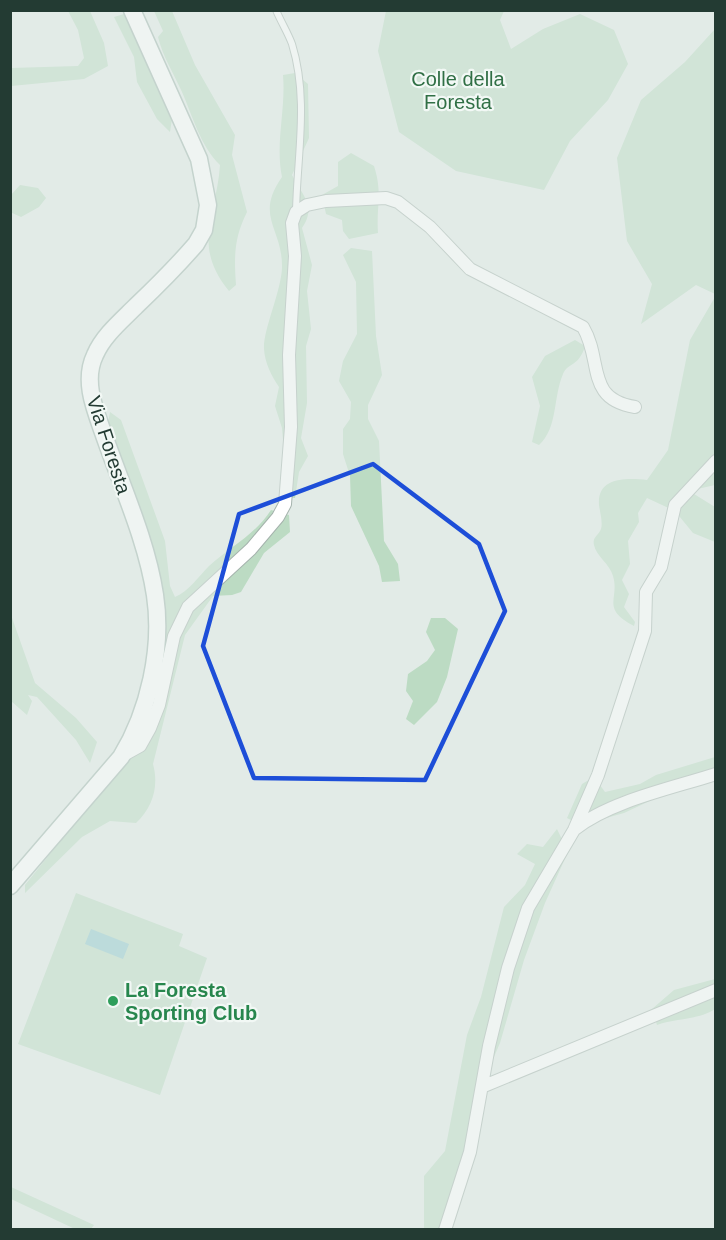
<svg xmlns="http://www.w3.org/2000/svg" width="726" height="1240" font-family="Helvetica,sans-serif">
	<rect width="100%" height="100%" fill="#e2ebe7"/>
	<!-- green -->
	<path fill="#bcdbc3" d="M68,11h22l14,32 4,23 -24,13 -73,7v-18l67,-2 6,-8 -6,-28z
		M154,11h18l23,54 40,70 -3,20 15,57c-13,26 -13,44 -11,73l-7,6c-38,-46 -12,-77 -9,-126 -20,-20 -27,-48 -38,-73 -9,-20 -19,-35 -24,-55l5,-6z
		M386,11h118l-4,9 11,29 32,-20 37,-15 34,16 14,34 -20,36 -38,41 -26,49 -88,-19 -57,-39 -21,-81z
		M124,14l18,26 30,79 -2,13 -13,-13 -20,-37 -3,-25 -20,-40z
		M715,29v265l-19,-9 -55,39 11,-40 -25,-43 -10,-83 24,-58 44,-38z
		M295,73l13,11 1,54 -17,37c10,20 25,31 10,53l10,37 -5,26 4,38 -5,17 1,57 -6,35 7,18 -9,16 -4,26 -12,-1 -3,-17 4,-29 -2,-23 -7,-22 4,-19c-8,-12 -14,-24 -15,-38 -1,-19 17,-57 18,-81 1,-40 -28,-51 0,-91 -7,-34 4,-67 1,-102z
		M351,153l23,13c9,28 2,40 4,67l-29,6 -6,-8 -1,-11 -16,-6 -4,-19 16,-9v-24z
		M20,185l18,3 8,10 -7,9 -18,10 -11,-5 1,-17z
		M351,248l21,3 4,85 6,39 -14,30v14l11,22 5,100 14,23 2,17 -18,1 -3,-16 -28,-60 -1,-30 -7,-22v-25l7,-10 1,-17 -12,-21 4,-20 14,-27 -1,-52 -13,-27z
		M715,297v188l-22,5 1,4 21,13v35l-22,-9 -18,-22 -28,-13 -9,15 1,9 -11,19 2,23 -8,16 7,14 -5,13 11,15 -1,4c-34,-18 -14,-27 -21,-50 -3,-12 -17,-20 -19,-31 -2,-8 5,-10 7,-16 2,-6 -1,-17 -2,-24 -2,-28 27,-27 48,-25l21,-30 22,-110z
		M575,340l10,6c-6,21 -17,16 -22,28 -10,23 -5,54 -24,71l-7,-3 8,-36 -8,-29 13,-21z
		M110,412l11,8 44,121 5,45 5,11c14,-6 23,-20 34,-31 21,-19 46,-31 62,-56l18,5 1,17 -26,21 -23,39 -9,3 -19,1 -28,39 -32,129c6,22 0,43 -17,59l-26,-2 -28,16 -57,56v-8l70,-87 61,-99 9,-49 -12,-96 -45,-131z
		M11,615l24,68 41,35 21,24 -7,21 -14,-23 -39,-43 -9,-2 4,6 -5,14 -16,-14z
		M431,618h14l13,11 -11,48 -10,25 -23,23 -8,-6 7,-18 -7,-10 2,-17 19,-13 8,-11 -9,-18z
		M715,757v20l-42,13 -49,23 -43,12 -14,-7 15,-34 12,-7 11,15 35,-8 16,-9z
		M557,829l11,23 -23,51 -21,57 -24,83 -13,30 -38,156h-25v-53l21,-25 22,-116 14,-38 23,-90 21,-22 10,-21 -18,-10 10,-10 16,3z
		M76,893l107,41 -4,12 28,12 -47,137 -142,-51z
		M715,979v30c-16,11 -39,9 -58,16l-5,-16 22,-19z
		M11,1187l83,38 -3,4h-16l-64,-30z"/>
	<!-- water -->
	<path fill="#8ec7cd" d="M91,929l38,15 -6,15 -38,-15z"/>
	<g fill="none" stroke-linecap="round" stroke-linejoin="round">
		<defs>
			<path id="service" d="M276,10c5,12 12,23 16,34 17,55 5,112 4,168"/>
			<path id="minor" d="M122,756l18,-10 10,-18 9,-23 15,-69 14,-29 63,-58 27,-32 7,-13 6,-77 -2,-72 6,-99 -3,-33 4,-11 11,-7 19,-4 60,-3 12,4 32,25 40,42 113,58c20,34 2,72 52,80
				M575,829c35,-28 98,-41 141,-55
				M484,1086l232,-96
				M445,1230l25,-78 19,-106 19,-78 20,-60 46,-78 24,-55 47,-144 1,-39 15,-25 14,-62 41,-44"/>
			<path id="secondary" d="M10,886l111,-129c28,-46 42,-109 34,-162 -8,-53 -32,-106 -50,-157 -9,-26 -23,-56 -10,-83 8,-19 26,-34 41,-49 21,-20 41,-40 60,-62l8,-14 4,-25 -9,-46 -67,-149"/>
		</defs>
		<!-- service casing -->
		<use href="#service" stroke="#a5b3ad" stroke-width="8"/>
		<!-- minor casing -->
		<use href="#minor" stroke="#a5b3ad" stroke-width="14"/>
		<!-- secondary casing -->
		<use href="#secondary" stroke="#a1b6ae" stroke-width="19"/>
		<!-- service -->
		<use href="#service" stroke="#fff" stroke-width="6"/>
		<!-- minor -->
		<use href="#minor" stroke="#fff" stroke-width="12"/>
		<!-- secondary -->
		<use href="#secondary" stroke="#fff" stroke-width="16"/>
	</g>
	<!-- marked area -->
	<path d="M0 0H726V1240H0ZM373,464l106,80 26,67 -80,169 -171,-2 -51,-132 36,-132z" fill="#e2ebe7" fill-opacity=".55" fill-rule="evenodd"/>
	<path fill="none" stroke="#1d4ed8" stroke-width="4.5" stroke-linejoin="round" d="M373,464l106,80 26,67 -80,169 -171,-2 -51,-132 36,-132z"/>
	<!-- markers -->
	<circle fill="#2e9e5b" stroke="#f2f8f5" stroke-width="2" cx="113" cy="1001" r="6"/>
	<g text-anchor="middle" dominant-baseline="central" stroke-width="4.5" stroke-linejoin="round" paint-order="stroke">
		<!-- park labels -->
		<g font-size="20" fill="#306f45" stroke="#f2f8f5">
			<text x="458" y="79">Colle della<tspan x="458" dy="23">Foresta</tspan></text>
		</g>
		<!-- street labels -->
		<g font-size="20" fill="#233b33" stroke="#f2f8f5">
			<text transform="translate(109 445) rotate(72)">Via Foresta</text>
		</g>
		<!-- leisure labels -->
		<g font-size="20" font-weight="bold" fill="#27864d" stroke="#f2f8f5" text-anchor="start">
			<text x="125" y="990">La Foresta<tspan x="125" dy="23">Sporting Club</tspan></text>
		</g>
	</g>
	<!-- border -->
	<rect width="726" height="1240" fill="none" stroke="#233b33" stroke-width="24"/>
</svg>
